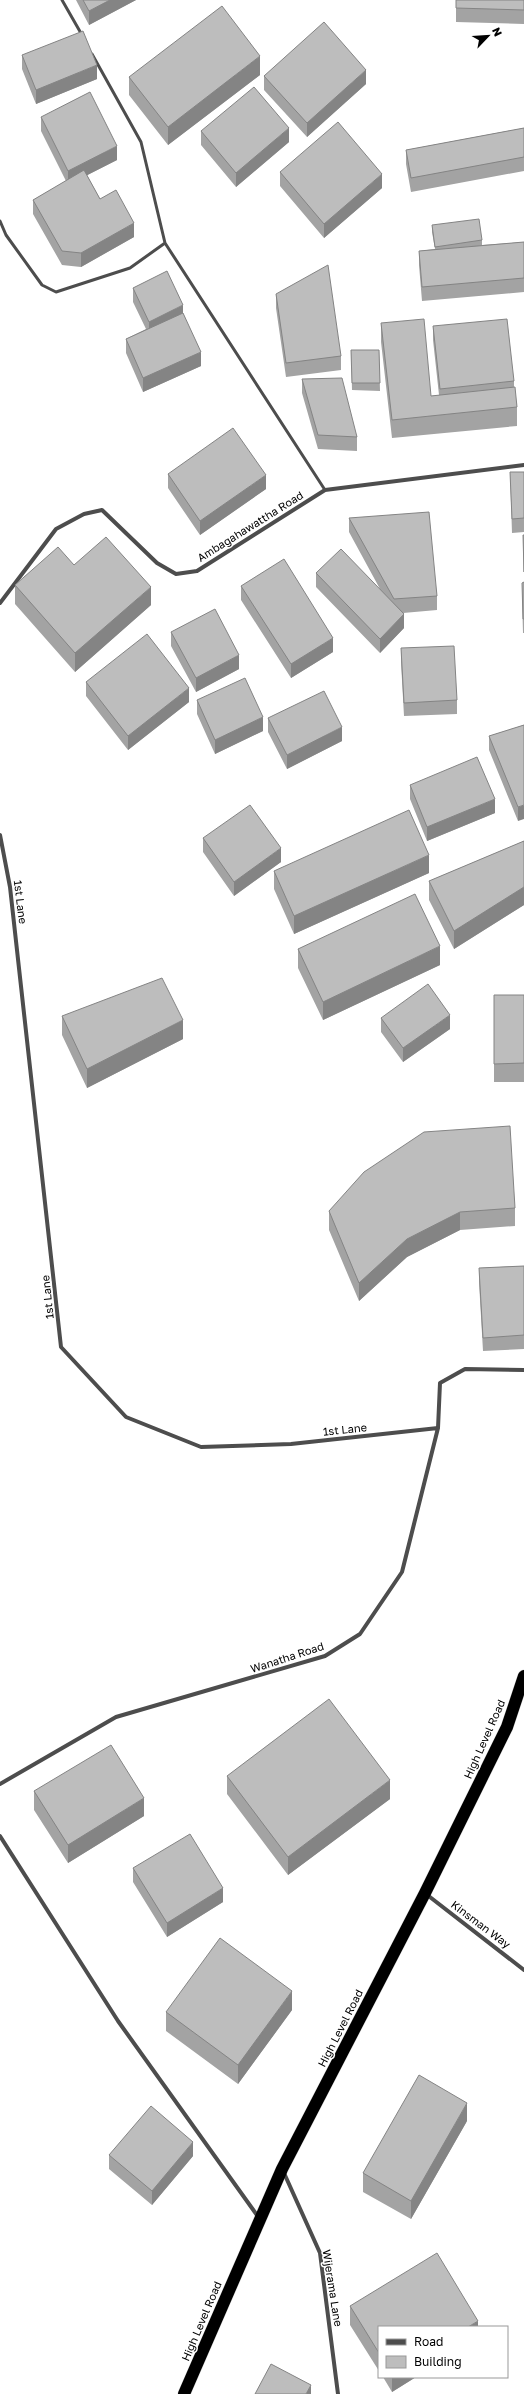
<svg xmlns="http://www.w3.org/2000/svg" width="524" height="2394" font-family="'Golos Text',sans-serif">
	<rect width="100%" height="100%" fill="#fff"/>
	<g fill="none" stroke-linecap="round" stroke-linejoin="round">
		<defs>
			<path id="highway" d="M184,2394l98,-225 143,-276 82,-166 17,-51"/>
		</defs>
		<!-- highway casing -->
		<use href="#highway" stroke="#dbdbdb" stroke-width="13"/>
		<!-- lane -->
		<path stroke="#4d4d4d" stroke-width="3" d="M62,0l20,35
			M92,54l49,88 24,101 160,247
			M0,221l6,14 36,50 14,7 74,-24 35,-25"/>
		<!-- street -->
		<path stroke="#4d4d4d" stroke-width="4" d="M0,603l56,-74 28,-15 18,-4 55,53 19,11 21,-3 128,-81 199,-25
			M0,835l10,52 51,460 65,70 75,30 90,-3 147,-16
			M0,1784l116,-67 209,-61 35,-22 42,-62 36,-144 2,-45 25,-14 59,1
			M0,1836l118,185 141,197
			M426,1894l98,76
			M284,2173l36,80 18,141"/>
		<!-- highway -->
		<use href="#highway" stroke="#000" stroke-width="12"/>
	</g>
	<!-- wall -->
	<path fill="#a3a3a3" d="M76,0h60l-47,25z
		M524,0v24l-68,-2v-14z
		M22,55l75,24 -61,25 -14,-35z
		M260,75l-92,70 -39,-50v-18z
		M264,76l102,8 -59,53 -43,-47z
		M41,117l76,43 -30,15 13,24 34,38 -53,30 -19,-2 -29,-51v-14l33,-19 -25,-50z
		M524,128v43l-113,21 -5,-28v-14z
		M201,131l88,11 -53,45 -35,-42z
		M280,172l102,16 -58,50 -44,-52z
		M432,225l50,15v5l42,-3v50l-102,9 -3,-36v-14l16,-2 -3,-17z
		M133,288l50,25 18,53 -58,26 -17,-39v-14l20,-10 -13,-27z
		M276,294l65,62v14l-55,7 -10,-69z
		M381,323l50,73 8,-1 -6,-55v-14l81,55v6l3,20v19l-125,12 -11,-96z
		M351,350h28l1,41 -28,-1z
		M302,379l55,58v14l-39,-2 -16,-56z
		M510,472h14v60l-12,1z
		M168,474l98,15 -66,46 -32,-47z
		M349,518l88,78v14l-34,3 1,15 -24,25 -64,-66v-14l64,16 -31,-57z
		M74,565l77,40 -76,67 -60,-68v-19z
		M524,582v51h-1l-1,-36v-14z
		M241,586l92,66 -42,26 -50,-78z
		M171,632l68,37 -43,23 -25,-46z
		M401,648l56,52v14l-53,2 -3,-54z
		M86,682l103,20 -61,48 -42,-54z
		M197,700l66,31 -48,23 -18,-40z
		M268,718l74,23 -55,28 -19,-37z
		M524,725l-6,96 -29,-71v-14z
		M410,785l85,28 -68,28 -17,-42z
		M203,838l78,24 -47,34 -31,-44z
		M524,841v64l-70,44 -25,-49v-19z
		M274,871l155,2 -135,61 -20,-45z
		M298,949l142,16 -117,55 -25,-52z
		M524,995v87h-30v-18z
		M62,1016l121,23 -96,49 -25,-53z
		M381,1018l69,11 -47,33 -22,-30z
		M515,1208v18l-55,4 -53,27 -48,44 -30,-71v-19z
		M524,1266v83l-41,2 -4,-69v-14z
		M227,1776l163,23 -102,76 -61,-81z
		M34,1791l110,25 -76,47 -34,-53z
		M133,1868l90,34 -56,35 -34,-55z
		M292,2010l-54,74 -72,-53v-19z
		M467,2121l-56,98 -48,-27v-19z
		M109,2155l84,1 -41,49 -43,-36z
		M350,2306l128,21h-99v44l-29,-46z
		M383,2377h33l-24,15z"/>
	<!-- shaded-wall -->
	<path fill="#848484" d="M110,0h26l-47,25v-14z
		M260,56v19l-92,70v-18z
		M97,65v14l-61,25v-14z
		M366,70v14l-59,53v-14z
		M289,128v14l-53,45v-14z
		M117,146v14l-49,25v-14z
		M382,174v14l-58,50v-14z
		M134,223v14l-53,30v-14z
		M183,305v14l-34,17v-14z
		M201,352v14l-58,26v-14z
		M266,475v14l-66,46v-14z
		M151,587v18l-76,67v-19z
		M404,614v14l-24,25v-14z
		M333,638v14l-42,26v-14z
		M239,655v14l-43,23v-14z
		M189,688v14l-61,48v-14z
		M263,717v14l-48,23v-14z
		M342,727v14l-55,28v-14z
		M495,799v14l-68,28v-14z
		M524,805v14l-6,2v-14z
		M281,848v14l-47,34v-14z
		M429,855v18l-135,61v-18z
		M524,887v18l-70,44v-18z
		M440,946v19l-117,55v-18z
		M450,1015v14l-47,33v-14z
		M183,1020v19l-96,49v-19z
		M460,1212v18l-53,27 -48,44v-18l48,-44z
		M390,1780v19l-102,76v-18z
		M144,1798v18l-76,47v-18z
		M223,1888v14l-56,35v-14z
		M292,1991v19l-54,74v-19z
		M467,2103v18l-56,98v-18z
		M193,2142v14l-41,49v-14z
		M478,2321v6h-10z
		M392,2377h24l-24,15z
		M311,2385v9h-5z"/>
	<!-- building -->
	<path fill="#bdbdbd" stroke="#848484" d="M83,0h27l-21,11z
		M456,0h68v10l-68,-2z
		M222,6l38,50 -92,71 -39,-50z
		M324,22l42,48 -59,53 -43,-47z
		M83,31l14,34 -61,25 -14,-35z
		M254,87l35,41 -53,45 -35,-42z
		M90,92l27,54 -49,25 -27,-54z
		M338,122l44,52 -58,50 -44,-52z
		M524,128v29l-113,21 -5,-28z
		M84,170l16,29 16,-9 18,33 -53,30 -19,-2 -29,-51z
		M479,219l3,21 -47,7 -3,-22z
		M524,242v36l-102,9 -3,-36z
		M328,265l13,91 -55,7 -10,-69z
		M167,271l16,34 -34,17 -16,-34z
		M183,313l18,39 -58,26 -17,-39z
		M424,319l7,77 84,-9 2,20 -125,13 -11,-97z
		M507,319l7,62 -74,8 -7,-63z
		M351,350h28l1,33h-28z
		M342,378l15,59 -39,-2 -16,-56z
		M233,428l33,47 -66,46 -32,-47z
		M510,472h14v46l-12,1z
		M429,512l8,84 -43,3 -45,-81z
		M523,535h1v37z
		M106,537l45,50 -76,66 -60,-68 43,-38 16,18z
		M341,549l63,65 -24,25 -64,-66z
		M284,559l49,79 -42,26 -50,-78z
		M524,582v37h-1l-1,-36z
		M215,609l24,46 -43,23 -25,-46z
		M147,634l42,54 -61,48 -42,-54z
		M454,646l3,54 -53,3 -3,-55z
		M245,678l18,39 -48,23 -18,-40z
		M324,691l18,36 -55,28 -19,-37z
		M524,725v80l-6,2 -29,-71z
		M477,757l18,42 -68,28 -17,-42z
		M250,805l31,43 -47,34 -31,-44z
		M409,810l20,45 -135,61 -20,-45z
		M524,841v46l-70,44 -25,-50z
		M415,894l25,52 -117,56 -25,-53z
		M162,978l21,42 -96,49 -25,-53z
		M428,984l22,31 -47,33 -22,-30z
		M494,995h30v68l-30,1z
		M510,1126l5,82 -55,4 -53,27 -48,44 -30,-72 35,-39 60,-40z
		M524,1266v69l-41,3 -4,-70z
		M329,1699l61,81 -102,77 -61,-81z
		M111,1745l33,53 -76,47 -34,-54z
		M190,1834l33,54 -56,35 -34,-55z
		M220,1938l72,53 -54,74 -72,-53z
		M419,2075l48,28 -56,98 -48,-28z
		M151,2106l42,36 -41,49 -43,-36z
		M437,2253l41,68 -10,6h-89v26l-29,-47z
		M271,2364l40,21 -5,9h-51z"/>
	<g text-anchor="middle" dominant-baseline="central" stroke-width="3" stroke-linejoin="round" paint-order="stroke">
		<!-- street labels -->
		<g font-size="11" fill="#000" stroke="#fff">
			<text transform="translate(250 526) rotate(-32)">Ambagahawattha Road</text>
			<text transform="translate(21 902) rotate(83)">1st Lane</text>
			<text transform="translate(47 1297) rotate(-96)">1st Lane</text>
			<text transform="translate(345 1429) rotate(-6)">1st Lane</text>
			<text transform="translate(287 1657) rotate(-18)">Wanatha Road</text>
			<text transform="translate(484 1739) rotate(-66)">High Level Road</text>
			<text transform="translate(481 1924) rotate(37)">Kinsman Way</text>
			<text transform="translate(340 2028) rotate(-63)">High Level Road</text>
			<text transform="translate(333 2288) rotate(81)">Wijerama Lane</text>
			<text transform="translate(201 2321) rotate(-67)">High Level Road</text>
		</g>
	</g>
	<!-- legend -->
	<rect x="378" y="2326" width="130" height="52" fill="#ffffff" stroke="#999999"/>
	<rect x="386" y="2339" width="20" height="6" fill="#4d4d4d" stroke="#999999"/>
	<text x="414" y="2346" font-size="12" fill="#000000">Road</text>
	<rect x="386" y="2356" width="20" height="12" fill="#bdbdbd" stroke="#999999"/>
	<text x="414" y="2366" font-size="12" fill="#000000">Building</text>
	<!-- north arrow -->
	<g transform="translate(488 36) rotate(65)" stroke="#ffffff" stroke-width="3" paint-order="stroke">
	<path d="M0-3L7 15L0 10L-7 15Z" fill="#000000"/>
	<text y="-6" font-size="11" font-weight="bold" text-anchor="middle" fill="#000000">N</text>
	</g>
</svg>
